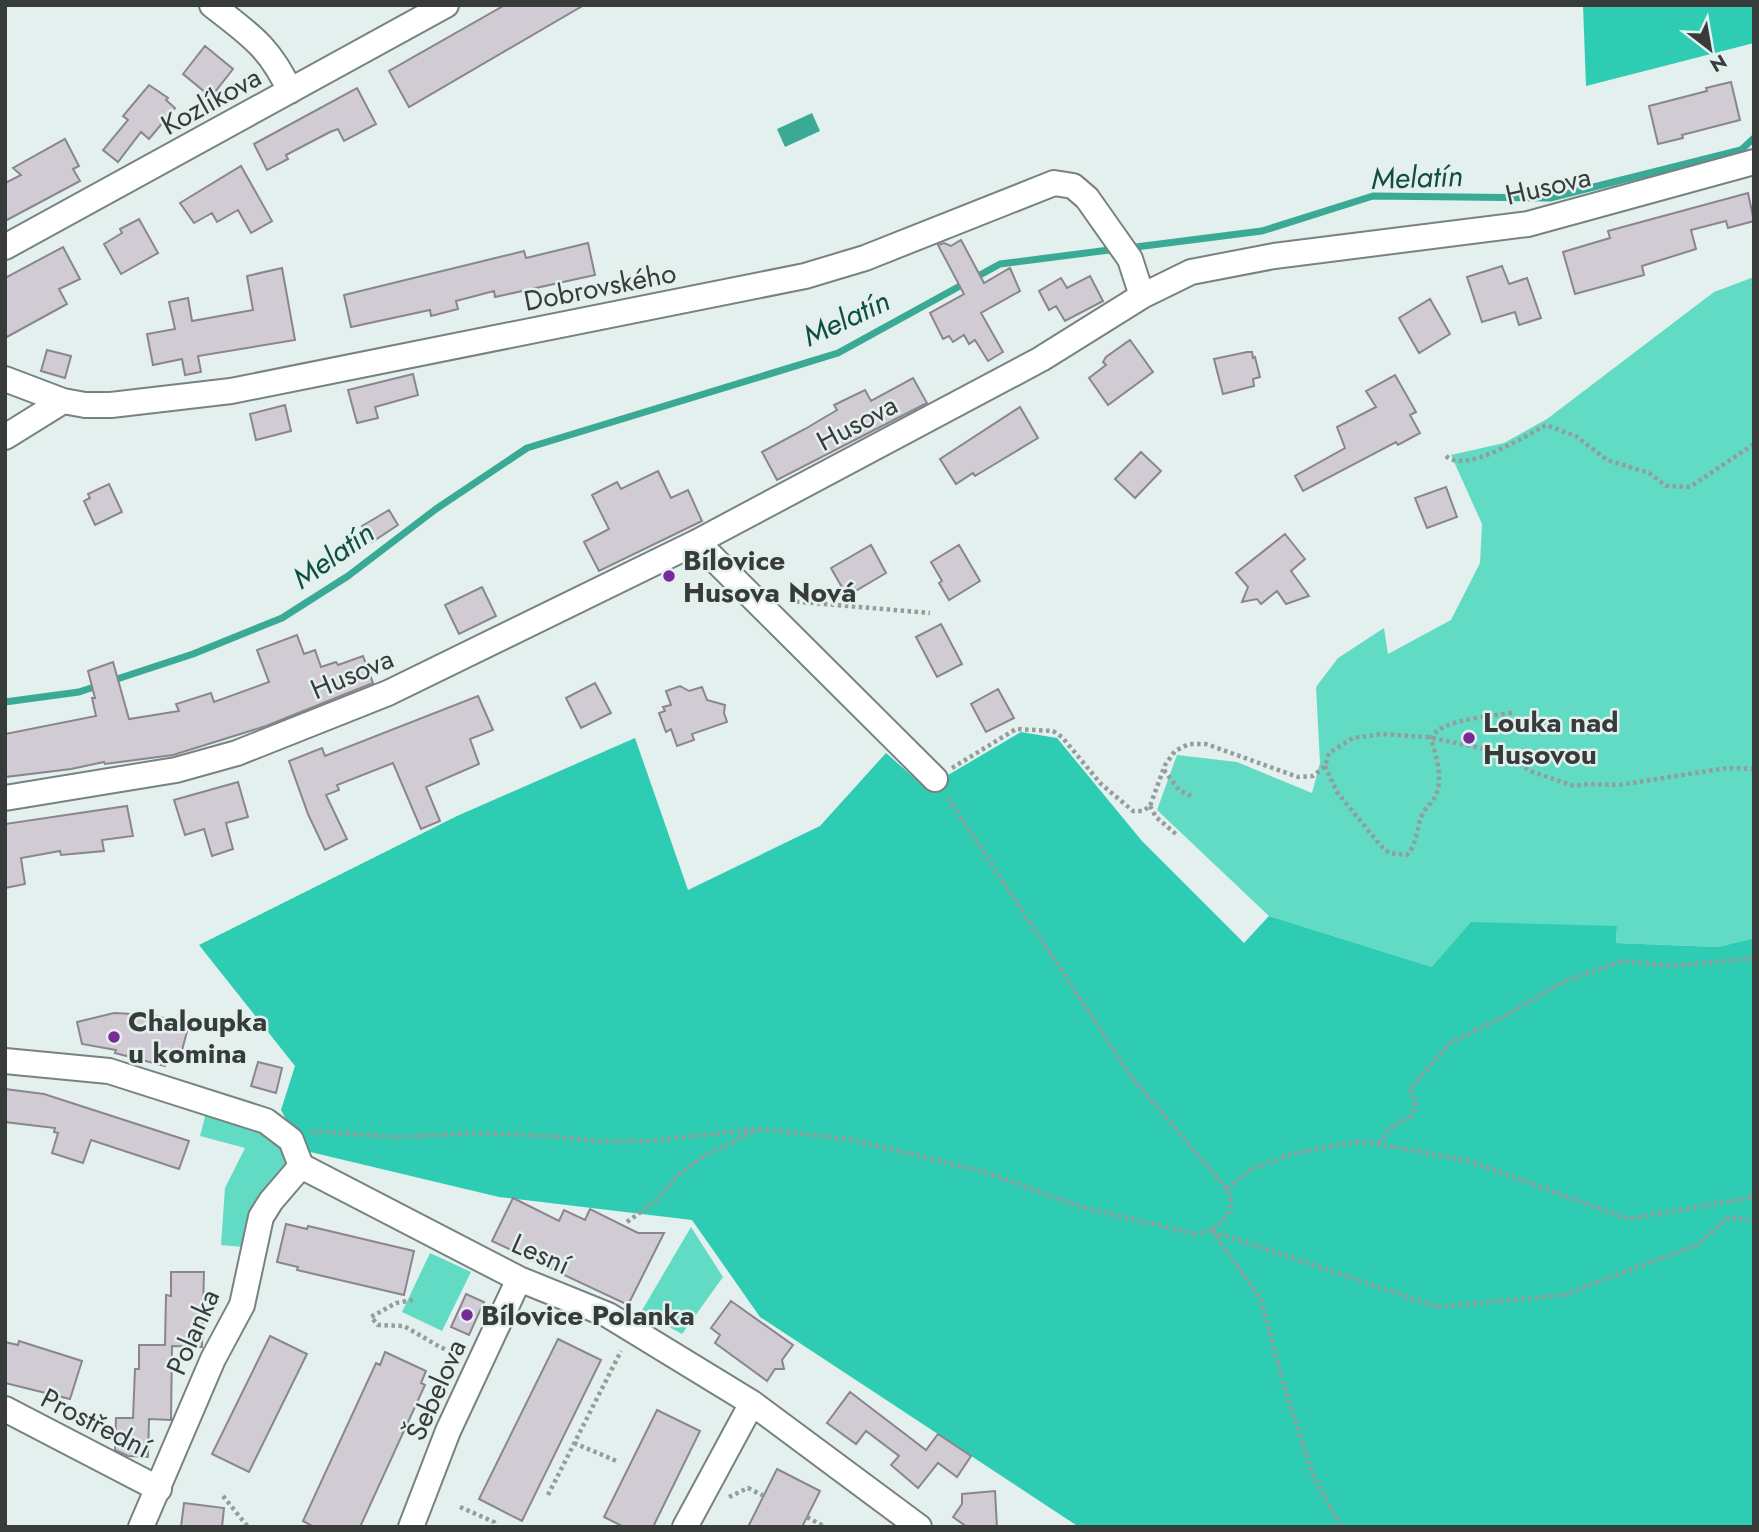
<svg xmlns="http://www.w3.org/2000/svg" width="1759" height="1532" font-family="Jost,sans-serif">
	<rect width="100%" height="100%" fill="#e3f0ed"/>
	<!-- green -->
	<path fill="#62dbc5" d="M1754,277v661l-36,9 -102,-4 1,-16 -185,40 -163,-51 -112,-106 20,-55 60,7 75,31 8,-30 -4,-76 22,-29 46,-30 4,26 63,-34 29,-57 2,-39 -31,-69 53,-12 43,-24 167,-127z
		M207,1109l57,22 23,22 -2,14 -42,80 -22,-2 4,-57 20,-40 -45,-12z
		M691,1227l32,50 -41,57 -41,-22z
		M430,1253l41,19 -29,59 -40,-19z"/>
	<!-- forest -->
	<path fill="#2eccb3" d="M1583,5h171v38l-168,43z
		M1021,732l36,6 85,103 102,102 25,-27 163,51 39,-45 146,4 -1,17 102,4 36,-9v589h-675l-319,-210 -68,-97 -193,-23 -197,-47 -21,-40 14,-44 -96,-121 258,-129 178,-78 53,152 132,-64 66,-73 40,35z"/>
	<!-- water -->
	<path fill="#3aaa96" d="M812,113l8,18 -35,16 -8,-18z"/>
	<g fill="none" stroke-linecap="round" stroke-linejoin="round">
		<!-- stream -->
		<path stroke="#3aaa96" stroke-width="7" d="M1128,248l134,-17 111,-35 177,2 191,-48 13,-12
			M111,681l82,-27 89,-36 66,-42 88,-67 91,-61 311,-95 162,-89 117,-15
			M5,702l74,-10 21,-7"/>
	</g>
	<!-- building -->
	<path fill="#d1cbd4" stroke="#8b858e" stroke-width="2" d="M505,5h79l-175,102 -20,-36z
		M205,46l28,23 -22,28 -28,-23z
		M1731,82l9,38 -58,15 1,3 -25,6 -9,-38 58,-15 -1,-3z
		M149,85l19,13 -2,2 9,8 -26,31 -8,-7 -23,30 -15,-12 25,-30 -5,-4z
		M357,88l19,36 -32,17 -6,-12 -8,3 -44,23 2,4 -21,11 -13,-26z
		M65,139l14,27 -6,3 7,12 -75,40v-38l16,-8 -8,-7z
		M241,166l31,55 -21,12 -13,-23 -21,12 -5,-9 -18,10 -14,-20z
		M1748,193l6,28 -26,7 -2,-7 -35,9 5,19 -54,17 2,9 -69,19 -12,-42 47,-14 -2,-7z
		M139,219l19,34 -37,21 -17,-30 18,-11 -2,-4z
		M961,240l23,43 26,-15 10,23 -39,22 22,39 -15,9 -13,-21 -6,4 -5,-9 -11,7 -4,-6 -6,3 -13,-26 34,-19 -26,-49 6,-2 7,3z
		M588,243l7,32 -100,22 -1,-6 -38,10 2,8 -27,7 -1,-6 -79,17 -7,-32 180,-44 2,7z
		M63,247l17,32 -21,10 8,15 -62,34v-60z
		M1502,266l7,18 18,-6 14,40 -22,7 -4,-13 -33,10 -15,-45z
		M282,268l13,72 -97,16 3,16 -16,3 -3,-16 -29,6 -6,-31 28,-5 -6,-27 19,-4 4,23 61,-11 -6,-34z
		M1090,276l13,25 -38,20 -9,-15 -7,4 -10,-19 22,-13 6,10z
		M1430,299l20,35 -31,19 -20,-35z
		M1130,340l23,32 -45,33 -19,-27 17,-13 -3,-3 3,-5z
		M47,350l24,6 -6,22 -24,-7z
		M1247,352h5l1,6 2,-1 5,20 -7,2 1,7 -31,8 -9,-35z
		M413,374l5,21 -43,12 3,11 -21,5 -9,-33z
		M1395,375l21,37 -6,3 10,18 -22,12 -2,-3 -93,49 -8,-15 50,-28 -8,-21 39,-20 -10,-16z
		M913,378l14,25 -150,77 -15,-28 43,-23 32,-19 -3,-5 31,-15 6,11z
		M285,405l6,26 -35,9 -6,-26z
		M1020,407l18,31 -63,38 -2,-3 -17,11 -16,-25z
		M1141,452l20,19 -26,27 -20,-19z
		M658,471l13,27 17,-8 14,31 -103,50 -15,-29 25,-13 -17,-34 25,-13 4,7z
		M109,484l13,28 -27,13 -11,-24 6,-3 -2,-4z
		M1446,487l11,30 -30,11 -12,-30z
		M389,510l9,15 -26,17 -10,-16z
		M1285,534l20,25 -14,12 18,25 -23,8 -9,-13 -16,13 -4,-5 -15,3 6,-15 -12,-14z
		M871,545l15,28 -39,23 -16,-28z
		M959,545l21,36 -31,19 -10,-17 3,-2 -11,-19z
		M482,587l14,29 -37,18 -14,-29z
		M941,624l21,40 -25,13 -21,-40z
		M297,635l7,19 11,-4 6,17 15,-5 2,3 25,-9 10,27 -107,43 -93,29 -68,9 -1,-2 -33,7 -66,8v-43l91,-18 -4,-18h3l-7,-27 25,-9 16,57 50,-8 -3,-7 35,-11 3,9 55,-20 -12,-32z
		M595,683l16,30 -30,15 -15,-30z
		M680,686l9,5 13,-4 5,13 18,5 -1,8 3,9 -35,12 2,6 -17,6 -6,-17 -5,3 -7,-19 6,-2 -2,-4 8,-2 -5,-14z
		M998,689l16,29 -28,14 -15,-28z
		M478,696l15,34 -23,9 9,25 -53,23 14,34 -19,8 -28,-66 -56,22 2,5 -13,5 21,44 -22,11 -17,-36 -19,-53 33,-13 3,8z
		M238,782l10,35 -22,6 7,26 -21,7 -8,-27 -19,6 -11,-35z
		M127,806l6,30 -31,4 2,11 -43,4 -1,-4 -39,7 4,26 -20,4v-64z
		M114,1013l37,2 38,9 -8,30 -12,-3 -4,15 -50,-13 1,-3 -34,-6 -5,-22z
		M258,1062l24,6 -6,25 -25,-7z
		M5,1089l39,5 145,47 -10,28 -88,-29 -8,23 -31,-10 6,-20 -4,-1 1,-4 -50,-6z
		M513,1198l46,23 5,-11 21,10 5,-11 48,24h26l-36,72 -136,-64z
		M286,1224l21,5 1,-3 106,25 -10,44 -107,-25 1,-3 -21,-5z
		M171,1272h33l-2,75 -30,-1 -1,74 -22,-1 -1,38 -20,-1 -13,-6 1,-32h17l2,-49h4v-24h26l1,-50 5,1z
		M466,1294l18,8 -15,33 -18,-8z
		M731,1301l62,44 -11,15 2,9h-9l-8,12 -52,-38 5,-8 -9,-7z
		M270,1336l37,18 -58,118 -37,-18z
		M558,1339l43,21 -79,161 -43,-22z
		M19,1341l63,20 -12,38 -65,-16v-41l13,3z
		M385,1352l41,19 -5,12 4,2 -65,142h-46l-11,-6 73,-158 4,2z
		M850,1392l76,58 12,-16 33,22 -14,21 -19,-14 -20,25 -27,-23 8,-9 -33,-25 -10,13 -29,-21z
		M657,1410l43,21 -47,96h-29l-20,-10z
		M777,1469l43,22 -18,36h-54z
		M995,1491l2,36h-30l-14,-10 9,-13v-10z
		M184,1503l40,5 -2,19h-41z"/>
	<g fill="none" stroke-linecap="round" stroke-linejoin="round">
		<defs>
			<path id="minor" d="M212,5c38,30 57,41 78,86
				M5,247l441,-242
				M5,379l58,22 22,4h26l120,-14 574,-115 60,-18 189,-75 19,3 14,12 43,61 12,37
				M5,437l58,-36
				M697,542l238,237
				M5,798l171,-28 61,-17 151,-60 309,-151 344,-183 101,-63 49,-24 83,-16 254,-32 226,-62
				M5,1061l104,10 157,50 25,19 10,26
				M301,1166l218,113 89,36 144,88 167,124
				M5,1409l154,80
				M141,1527l72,-168 29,-54 19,-88 10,-16 30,-35
				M411,1527l37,-96 71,-152
				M685,1527l67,-124"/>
		</defs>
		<!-- minor casing -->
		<use href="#minor" stroke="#778380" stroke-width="28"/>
		<!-- path -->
		<path stroke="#939d9b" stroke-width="4.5" stroke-dasharray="3.5 3.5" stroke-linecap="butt" d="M1446,456c19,18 80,-20 100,-31l30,11 31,24 42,13 17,13 24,1 64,-43
			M789,601l141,12
			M1325,766l12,26 43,53 9,8 18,2c11,-13 9,-25 15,-40 3,-7 10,-12 13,-18 9,-19 1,-40 -4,-59 10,-20 63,-21 84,-26
			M952,768l64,-39 37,2 9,6 39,47 32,27h10l7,-5 15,-41 10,-14 14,-7h17l92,33 15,-1 12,-10 4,-13 24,-15 29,-4 45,3 58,12 29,11 16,11 44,15 13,-2 32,1 108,-17 27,1
			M1164,770l15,20 12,6
			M1150,806l6,11 21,18
			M312,1133l4,-2 78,6 84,-4 73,3 45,5h52l111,-12 90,10 136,33 96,35 114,27c22,-5 28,-9 37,-30l-5,-15 -94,-110 -185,-281
			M1378,1144l12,-16 23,-13 3,-12 -6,-14 40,-46 53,-26 60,-35 59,-21 51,5 81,-8
			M1227,1189l23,-19 41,-16 70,-13 108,20 159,58 126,-22
			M627,1222l30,-22 23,-27 26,-18 47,-23
			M1212,1231l226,76 125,-12 134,-50 32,-28 25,4
			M1212,1231l49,68 21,80 31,96 28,52
			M413,1300l-17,3 -25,14 7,8 26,1 36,21 19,8
			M574,1443l45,19
			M548,1495l73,-144
			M223,1496l25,31
			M729,1497l19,-9 16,8
			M460,1507l34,15 1,5
			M807,1517l18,10"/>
		<!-- minor -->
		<use href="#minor" stroke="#fff" stroke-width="24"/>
	</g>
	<!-- markers -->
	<g fill="#78299a" stroke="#e3f0ed" stroke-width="2.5">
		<circle cx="669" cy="576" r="7"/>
		<circle cx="1469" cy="738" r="7"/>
		<circle cx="114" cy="1037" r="7"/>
		<circle cx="467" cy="1315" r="7"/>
	</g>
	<g text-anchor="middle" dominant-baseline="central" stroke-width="5" stroke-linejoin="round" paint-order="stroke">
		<!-- street labels -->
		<g font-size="28" fill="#373c3b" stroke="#e3f0ed">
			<text transform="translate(211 101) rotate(-29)">Kozlíkova</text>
			<text transform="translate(1548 186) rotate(-13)">Husova</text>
			<text transform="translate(600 287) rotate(-11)">Dobrovského</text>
			<text transform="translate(857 423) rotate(-28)">Husova</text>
			<text transform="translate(352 674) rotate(-23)">Husova</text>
			<text transform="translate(541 1254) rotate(24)">Lesní</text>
			<text transform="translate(193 1332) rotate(-66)">Polanka</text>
			<text transform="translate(436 1390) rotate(-66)">Šebelova</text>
			<text transform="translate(96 1423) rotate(27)">Prostřední</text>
		</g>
		<!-- poi labels -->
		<g font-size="28" font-weight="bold" fill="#373c3b" stroke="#e3f0ed" text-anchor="start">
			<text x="683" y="560">Bílovice<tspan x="683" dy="32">Husova Nová</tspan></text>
			<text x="1483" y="722">Louka nad<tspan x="1483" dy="32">Husovou</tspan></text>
			<text x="128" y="1021">Chaloupka<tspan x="128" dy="32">u komina</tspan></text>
			<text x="481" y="1315">Bílovice Polanka</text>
		</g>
		<!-- water labels -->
		<g font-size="30" font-style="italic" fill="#0e4e44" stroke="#e3f0ed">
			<text transform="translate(1417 177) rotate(-2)">Melatín</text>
			<text transform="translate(846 318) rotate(-25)">Melatín</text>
			<text transform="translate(333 555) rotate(-35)">Melatín</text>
		</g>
	</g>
	<!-- border -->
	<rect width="1759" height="1532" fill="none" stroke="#373c3b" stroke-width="14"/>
	<!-- north arrow -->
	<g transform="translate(1710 49) rotate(149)" stroke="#e3f0ed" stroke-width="5" paint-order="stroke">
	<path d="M0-5L12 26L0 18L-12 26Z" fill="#373c3b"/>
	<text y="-10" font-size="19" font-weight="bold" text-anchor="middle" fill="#373c3b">N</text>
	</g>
</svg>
